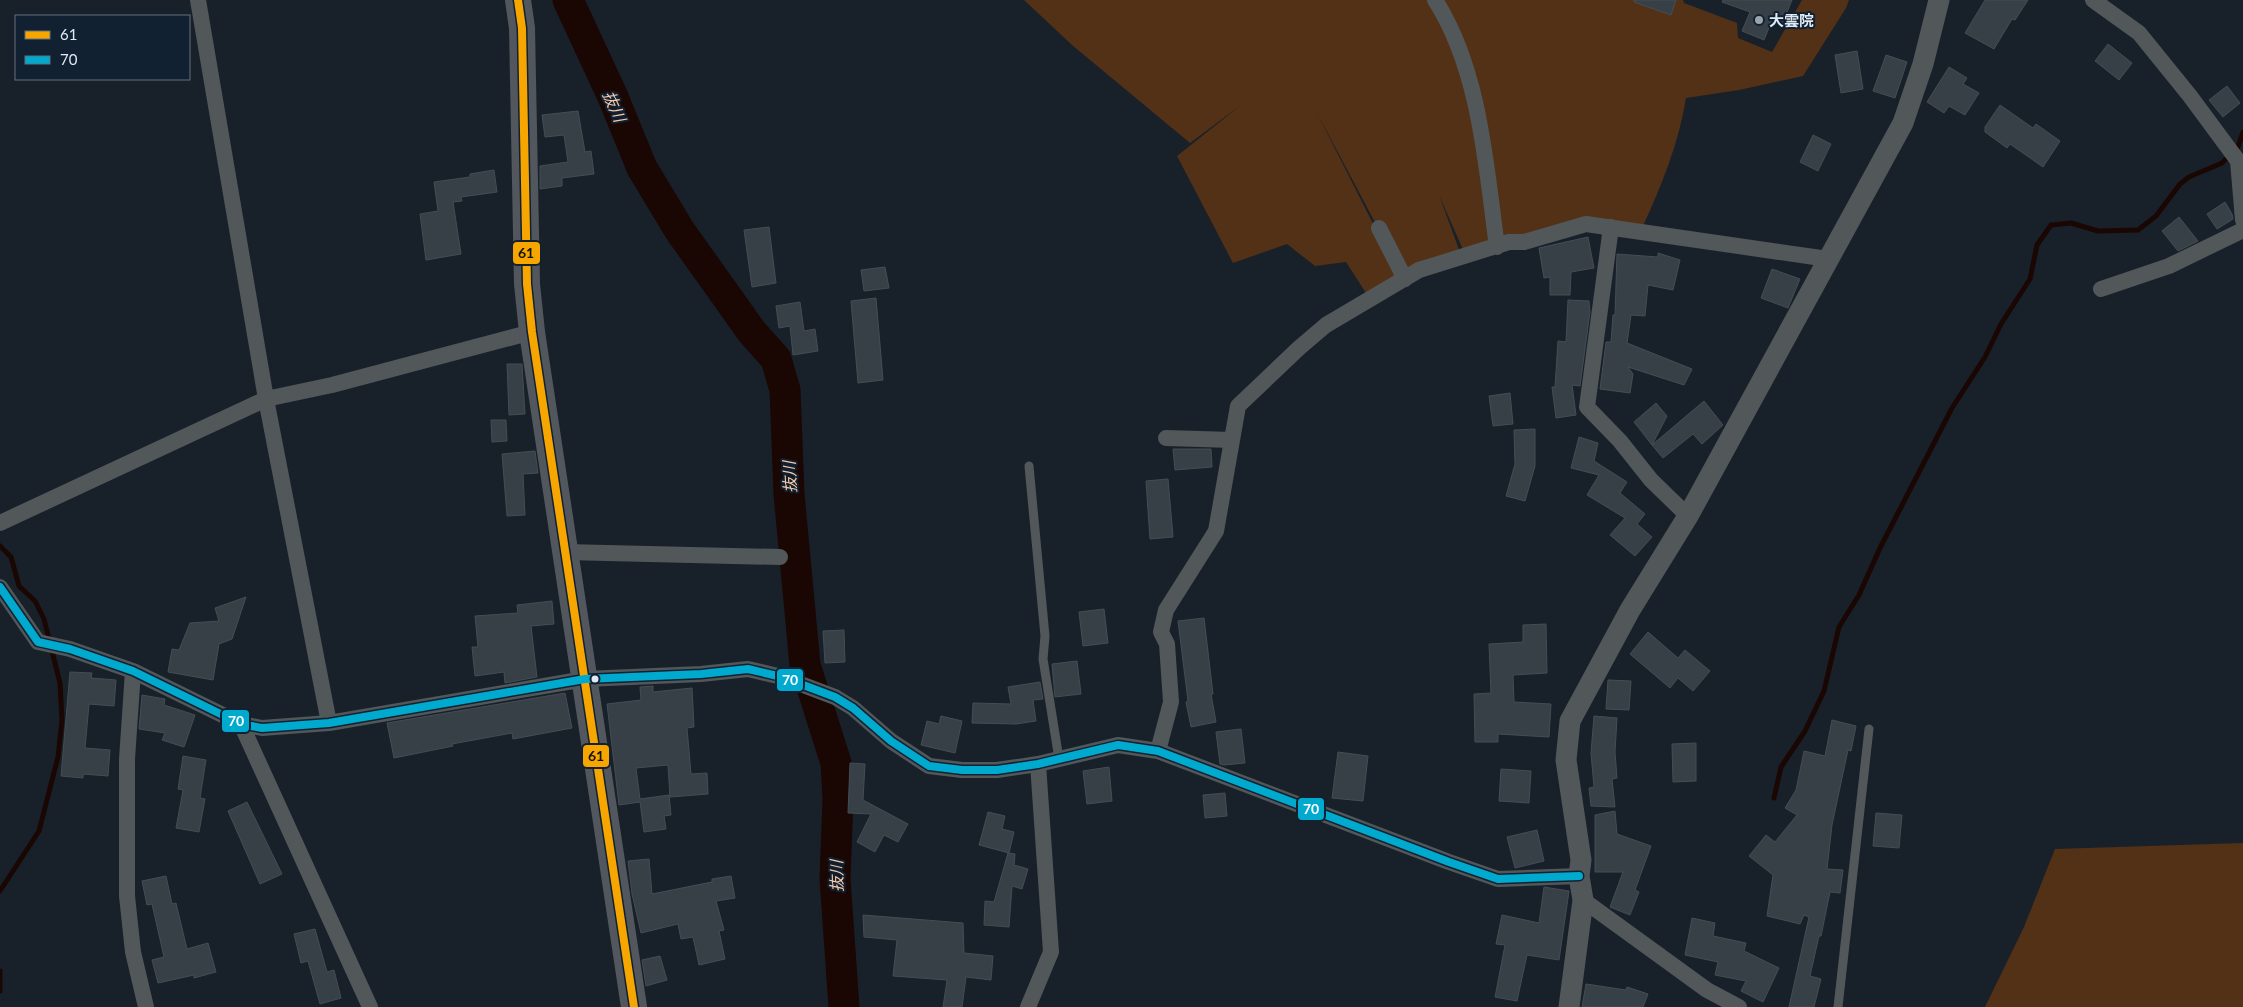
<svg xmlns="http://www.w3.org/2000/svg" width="2243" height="1007" font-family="Lato,'Noto Sans JP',sans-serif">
	<rect width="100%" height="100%" fill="#18212a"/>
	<!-- green -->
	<path fill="#533116" d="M1024,0h659l1,3 53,20 1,15 34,14 30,-52h47l-3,8 -43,68 -64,14 -53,8c-7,45 -25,89 -44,130l-63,-5 -115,29 -25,-57 22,60 -56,24 -89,-168 85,168 -33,17 -22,-34 -31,4 -28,-22 -54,19 -56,-107 64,-51 -51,38 -118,-98z
		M2243,843v164h-258l39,-80 31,-78z"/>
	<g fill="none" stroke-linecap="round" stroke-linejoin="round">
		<!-- stream -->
		<path stroke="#1a0704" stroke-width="5" d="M0,546l11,11 8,29 16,15 9,18 16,64 2,37 -4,37 -19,74 -39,60
			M1774,798l7,-31 24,-36 19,-40 15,-64 20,-32 21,-47 72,-140 33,-51 16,-33 29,-45 7,-34 14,-20 20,-2 27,8 40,-1 18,-14 24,-32 9,-7 33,-14 16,-16 5,-15
			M0,971v20"/>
		<!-- river -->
		<path stroke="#1a0704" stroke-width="31" d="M568,0l45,97 29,71 38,63 72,101 24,27 9,31 4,104 16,171 31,98 2,36 -3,80 9,128"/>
	</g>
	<!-- building -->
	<path fill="#384047" stroke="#454c54" d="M1634,0h42l-5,15 -37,-13z
		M1723,0h69l-9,22 -10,-4 -9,22 -22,-9 8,-19 -28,-10z
		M1985,0h43l-13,20 -3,-1 -18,30 -29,-16z
		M2108,44l24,19 -13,17 -24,-19z
		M1857,51l6,38 -22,4 -6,-38z
		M1886,55l21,7 -12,36 -22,-7z
		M1949,67l18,11 -4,6 16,9 -14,22 -16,-9 -5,7 -17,-11z
		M2227,86l13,17 -17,14 -14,-17z
		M2000,105l33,23 3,-4 24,17 -17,26 -33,-23 -3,4 -22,-16v-5z
		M578,111l7,41 6,-1 3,23 -32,4v8l-22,3v-23l28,-4 -4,-27 -19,2 -3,-22z
		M1813,135l18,9 -13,27 -18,-9z
		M494,170l3,22 -36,5 1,4 -9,1 8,52 -35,6 -6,-46 18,-3 -4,-29 36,-5v-3z
		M2225,202l7,12 1,5 -16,10 -10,-15z
		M2179,217l19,24 -20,10 -16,-20z
		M769,227l7,56 -24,4 -8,-57z
		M1588,237l6,31 -23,4 -1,23h-20v-18l-6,1 -5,-30z
		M1658,253l22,7 -7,30 -25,-5 -3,31 -14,-1 -4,28 65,26 -8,16 -56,-18 5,7 -3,19 -30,-4 6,-47h5l2,-27h2l2,-61 41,3z
		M885,267l4,21 -25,3 -3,-21z
		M1772,269l28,10 -12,29 -27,-10z
		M876,298l7,82 -25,3 -7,-82z
		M1568,300l21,1 1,11 -10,74 -8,-1 4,30 -20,3 -4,-31h3l3,-46 8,1z
		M800,302l4,29 11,-2 3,22 -25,4 -3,-29 -11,2 -3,-22z
		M507,364h15l3,50 -16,1z
		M1510,393l3,31 -20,2 -4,-30z
		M1704,401l19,24 -21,19 -9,-10 -30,24 -11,-13z
		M1656,403l11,13 -15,29 -18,-23z
		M491,420h15l1,21 -15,1z
		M1535,429v37l-10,35 -19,-5 9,-32 -1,-34z
		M1579,437l19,6 -4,18 33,21 -7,11 25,21 -8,10 15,13 -17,19 -25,-21 15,-17 -38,-23 12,-20 -28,-7z
		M1173,449h38l1,18 -37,3z
		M535,451l3,22 -15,1 2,41 -18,1 -5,-62z
		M1168,479l5,58 -23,2 -4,-58z
		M246,597l-14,42 -13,5 -6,36 -45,-8 4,-23 7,1 11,-27 29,-2 -4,-13z
		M552,601l2,23 -23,2 6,51 -32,6 -1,-11 -29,4 -3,-29h6l-3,-31 43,-3 -1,-8z
		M1104,609l4,34 -25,3 -4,-34z
		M1204,618l9,76h-2l5,28 -25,5 -5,-25 2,-1 -10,-80z
		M1546,624l1,49 -34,2 1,27 37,2 -2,33 -51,-3v8h-23l-1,-48 17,-1 -2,-49 34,-2v-17z
		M844,630l1,32 -20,1 -2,-32z
		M1648,632l30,26 7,-8 25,21 -17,20 -15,-13 -8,10 -40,-34z
		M1077,661l4,33 -26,3 -3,-33z
		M70,672l22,1 -1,5 25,2 -2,26 -25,-2 -4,44 25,2 -2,26 -25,-2v4l-22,-2z
		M1608,680l23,1 -2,29 -23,-1z
		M1040,682l3,17 -10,1 3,21 -20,3 -44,-1 1,-20 38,1 -3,-17z
		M653,686v6l39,-4 2,39 -7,1 4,46 16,-1 1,21 -38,3 -2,-32 -32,3 4,31 29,-4 2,20 -7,1 2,13 -22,3 -4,-30 -21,3 -12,-101 34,-4 -1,-13z
		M565,693l7,35 -59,11 -1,-6 -60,11 1,2 -59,12 -7,-35z
		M142,695l23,4 -1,6 31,10 -11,32 -22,-7 3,-7 -26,-4z
		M941,716l21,5 -7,32 -34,-8 6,-24 12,3z
		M1594,716l23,2 -2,34 2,26 -5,1 3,28 -24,-1 -2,-18 5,-1 -3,-34z
		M1832,720l24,6 -5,25 -3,-1 -16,75 -5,44 16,1 -3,23 -10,-1 -9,44h-2l-9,40 11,3 -7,28h-25l20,-90 -5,-2 -4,9 -33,-8 6,-41 -24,-19 17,-21 9,7 22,-27 -12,-7 11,-18 8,-39 21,5z
		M1241,729l4,34 -21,2 -4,-1 -4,-32z
		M1696,743v38l-23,1 -1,-38z
		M1338,752l30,4 -5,45 -31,-3z
		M183,756l23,4 -6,38 5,1 -6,33 -23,-4 7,-38 -5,-1z
		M850,763l15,1 -2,36 45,24 -10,18 -14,-7 -9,17 -18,-10 14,-28 -23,-1z
		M1109,767l3,34 -25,3 -4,-33z
		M1501,769l30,2 -2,32 -30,-2z
		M1225,793l2,23 -22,2 -2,-23z
		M247,802l35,72 -22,10 -32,-73z
		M1615,811l2,23 34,12 -16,44 4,2 -9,23 -20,-8 13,-35h-28v-57z
		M988,812l17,4 -3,13 12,3 -5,21 -30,-8z
		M1876,813l26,2 -3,33 -26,-2z
		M1537,830l7,31 -29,7 -8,-31z
		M1008,853l7,1 -1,11 14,4 -6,20 -10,-3 -3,41 -25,-2 1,-24 9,1z
		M649,859l3,35 60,-12v-3l19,-3 4,22 -19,3 8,29 -5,1 6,28 -26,6 -6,-28 -12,2 -3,-15 -37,9 -9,-39 -4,-33z
		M166,876l6,28 4,-1 11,46 21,-6 8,29 -22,6v-3l-36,8 -6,-23 12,-3 -12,-53 -5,1 -5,-24z
		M1544,887l25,4 -10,69 -32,-5 -10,46 -22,-4 10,-52 -9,-1 6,-29 37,8z
		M863,915l100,8 1,30 29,3 -2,24 -25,-3 -4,30h-19l4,-27 -54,-4 4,-36 -33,-3z
		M1692,918l23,5 -2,13 33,7 -2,8 35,17 -16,34 -22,-11 5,-10 -31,-6 3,-13 -33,-7z
		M315,929l12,43 7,-2 7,28 -21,6 -12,-43 -7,2 -7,-29z
		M660,956l7,24 -21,6 -4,-26z
		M1586,984l40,6 1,-3 21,7 -5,13h-61z"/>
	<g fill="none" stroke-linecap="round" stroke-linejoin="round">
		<!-- service -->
		<path stroke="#52575a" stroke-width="9" d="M1029,466l16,170 -2,23 16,100
			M1838,1007l31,-278"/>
		<!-- minor -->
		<path stroke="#52575a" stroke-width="16" d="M198,0l68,399 63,324
			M1435,0c45,70 51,166 62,247
			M2093,0l46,33 51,63 48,65 5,59
			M1611,227l-24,180 33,34 31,39 37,36
			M1379,228l26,51
			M2101,289l68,-23 74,-36
			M1166,438l66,2
			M0,523l266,-124 66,-14 200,-53
			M565,552l215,5
			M0,587l38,55 32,7 63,22 108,53 21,4 67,-5 256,-44 116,-5 47,-5 34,8 53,20 18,11 38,33 38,25 33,4h35l41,-6 80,-19 40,6 291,111 49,17 81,-3
			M133,671l-6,88v137l6,56 13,55
			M241,724l129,283
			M1158,751l13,-49 -4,-58 -6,-12 5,-22 50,-79 22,-125 61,-58 27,-23 93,-55 90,-28h15l62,-18 242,35
			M1583,900l124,90 32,17
			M1028,1007l23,-55 -13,-188"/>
		<!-- tertiary -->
		<path stroke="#52575a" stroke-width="21" d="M1569,1007l14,-107 -4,-24 2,-16 -15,-100 4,-39 60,-111 58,-94 215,-393 20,-59 16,-64"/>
		<!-- primary -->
		<path stroke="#52575d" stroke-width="26" d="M518,0l4,28 5,256 5,48 102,675"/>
		<defs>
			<path id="bus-1" d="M518,0l4,28 5,256 5,48 102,675"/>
			<path id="bus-2" d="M0,587l38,55 32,7 63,22 108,53 21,4 67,-5 256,-44 116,-5 47,-5 34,8 53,20 18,11 38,33 38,25 33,4h35l41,-6 80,-19 40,6 291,111 49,17 81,-3"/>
		</defs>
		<!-- bus-1 casing -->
		<use href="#bus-1" stroke="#112131" stroke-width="11"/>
		<!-- bus-2 casing -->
		<use href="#bus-2" stroke="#112131" stroke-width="11"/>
		<!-- bus-1 -->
		<use href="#bus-1" stroke="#f7a600" stroke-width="8"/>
		<!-- bus-2 -->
		<use href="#bus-2" stroke="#00a9ce" stroke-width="8"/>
	</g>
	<!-- markers -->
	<circle fill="#99a4ae" stroke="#112131" stroke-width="2" cx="1759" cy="20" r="5"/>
	<circle fill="#dfeaf5" stroke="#112131" stroke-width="2" cx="595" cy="679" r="4.5"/>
	<g text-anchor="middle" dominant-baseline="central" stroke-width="4" stroke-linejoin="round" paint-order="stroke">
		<!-- poi labels -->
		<g font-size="15" font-weight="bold" fill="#dfeaf5" stroke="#112131" text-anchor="start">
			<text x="1769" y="20">大雲院</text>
		</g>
		<!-- water labels -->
		<g font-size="16" font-style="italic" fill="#f9c9aa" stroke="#112131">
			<text transform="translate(615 106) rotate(66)">抜川</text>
			<text transform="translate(789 477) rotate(-93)">抜川</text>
			<text transform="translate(836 876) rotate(-91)">抜川</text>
		</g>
	</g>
	<g stroke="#112131" stroke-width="2">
		<rect x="512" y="241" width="29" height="24" rx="5" fill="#f7a600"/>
		<rect x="776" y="668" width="28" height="24" rx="5" fill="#00a9ce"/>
		<rect x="221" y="709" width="29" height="24" rx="5" fill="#00a9ce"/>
		<rect x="582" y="744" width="28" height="24" rx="5" fill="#f7a600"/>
		<rect x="1297" y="797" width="28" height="24" rx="5" fill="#00a9ce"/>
	</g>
	<g font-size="14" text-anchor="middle" font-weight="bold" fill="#fff">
		<text x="790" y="685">70</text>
		<text x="236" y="726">70</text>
		<text x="1311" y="814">70</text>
	</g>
	<g font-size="14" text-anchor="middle" font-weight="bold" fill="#111">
		<text x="526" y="258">61</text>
		<text x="596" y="761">61</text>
	</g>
	<!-- legend -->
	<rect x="15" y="15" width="175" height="65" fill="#112131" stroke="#63717f"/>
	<rect x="25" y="31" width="25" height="8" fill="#f7a600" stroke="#63717f"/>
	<text x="60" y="40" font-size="15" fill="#dfeaf5">61</text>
	<rect x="25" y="56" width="25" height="8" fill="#00a9ce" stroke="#63717f"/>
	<text x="60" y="65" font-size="15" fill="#dfeaf5">70</text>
</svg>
